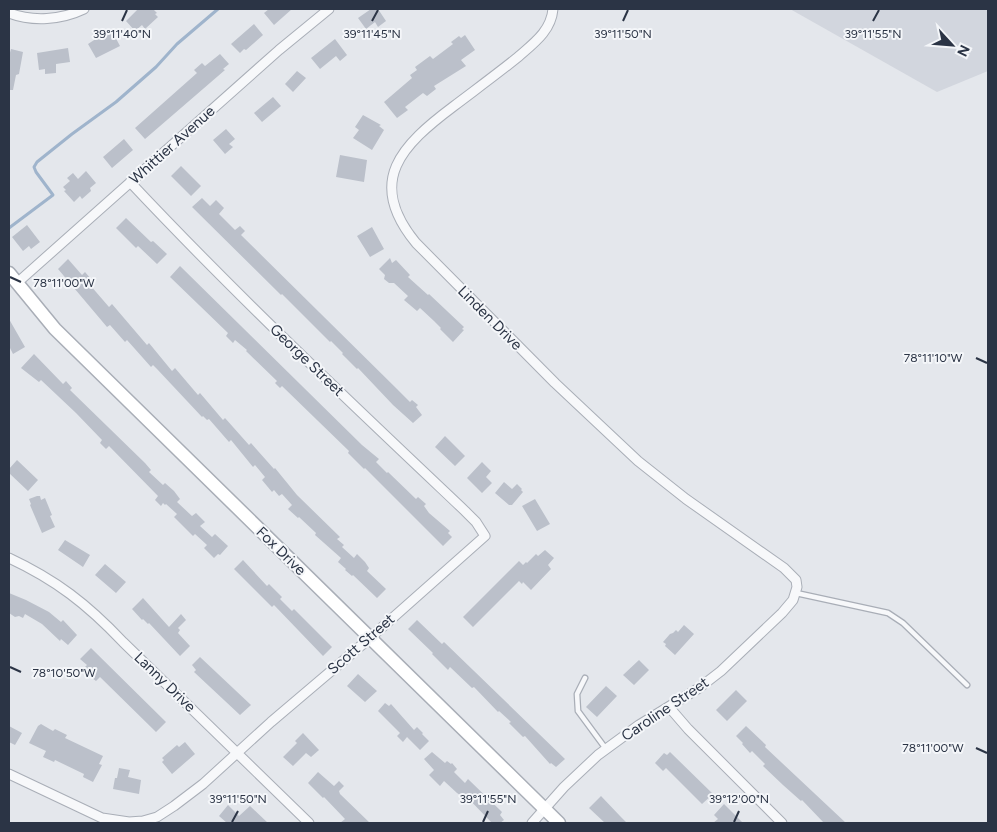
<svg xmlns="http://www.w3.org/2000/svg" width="997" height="832" font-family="Figtree,sans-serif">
	<rect width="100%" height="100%" fill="#e4e7ec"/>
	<!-- built -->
	<path fill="#d2d6de" d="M790,9h198v62l-51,21z"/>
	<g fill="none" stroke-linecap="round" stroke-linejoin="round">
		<!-- stream -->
		<path stroke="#9fb4cc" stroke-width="3" d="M9,228l44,-33 -17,-23 -2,-5 3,-5 35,-28 44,-32 40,-35 21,-23 41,-35"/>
	</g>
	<!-- building -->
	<path fill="#bbc0ca" d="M138,9h15l4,4 -2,1 3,3 -13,12 -3,-4 -7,6 -9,-10z
		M269,9h23l-18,16 -10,-12z
		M371,9h7l8,12 -8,6 -3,-5 -9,7 -8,-11z
		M254,24l9,11 -17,15 -2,-1 -4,4 -9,-9z
		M111,29l9,17 -24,12 -8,-14z
		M465,35l10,15 -14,10 5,6 -32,20 2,3 -9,7 -4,-3 -18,14 3,3 -11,8 -13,-16 28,-24 -2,-3 7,-5 -2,-3 15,-11 3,3 20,-15 -2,-2 8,-6 2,2z
		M335,39l12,16 -7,6 -4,-5 -16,13 -9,-11z
		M68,48l2,14 -14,2v9l-11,1v-5l-6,1 -2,-17z
		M11,49l12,3 -4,22 -3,1 -3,15h-4v-34z
		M220,54l9,10 -6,5 2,1 -80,69 -10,-11 62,-55 -3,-3 8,-7 3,3z
		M297,71l9,7 -13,14 -8,-8z
		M273,97l8,9 -19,16 -8,-9z
		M363,115l18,10 -2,1 5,4 -12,20 -19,-12 6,-8 -4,-3z
		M226,129l9,10 -6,5 4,3 -8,7 -12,-14z
		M124,139l9,11 -21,18 -9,-11z
		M340,155l27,5 -3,22 -28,-5z
		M181,166l20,20 -10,10 -20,-20z
		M86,171l10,12 -6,5 1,3 -9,8 -2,-3 -6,6 -10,-11 2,-1 -3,-3 7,-6 -3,-3 6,-5 5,6z
		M202,198l8,8 6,-6 8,8 -5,6 16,16 5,-4 5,5 -4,4 156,154 13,13 2,-2 6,5 -2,2 6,8 -9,8 -20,-18 -35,-37 -1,1 -15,-15 1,-1 -12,-12 -1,1 -48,-48 -1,1 -89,-88z
		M126,218l25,24 2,-1 14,13 -10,10 -19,-18 -2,2 -20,-20z
		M27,225l13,17 -9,7 -2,-3 -6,5 -11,-14z
		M372,227l12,22 -14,8 -13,-21z
		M390,258l2,5 4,-3 14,15 -2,2 20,18 1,-1 35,33 -2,2 2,1 -11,12 -13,-13 1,-1 -7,-7 -14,-13 -3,3 -13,-11 4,-4 -14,-13h-5l-5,-4 1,-4 -6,-6z
		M68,259l14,16 3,-3 6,7 -3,3 2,3 19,22 3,-3 35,41 2,-2 23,28 3,-3 23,27 2,-2 23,27 2,-2 24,27 2,-2 23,26 1,-1 22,27 43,42 -3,2 7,6 -2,2 12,11 3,-4 8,8 4,6 -2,3 19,18 -9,9 -24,-23 -1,1 -7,-6 1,-1 -8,-7 3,-4 -26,-23 1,-2 -17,-16 -1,1 -10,-9 4,-4 -10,-11 -3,2 -5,-6 -2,2 -10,-12 3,-3 -10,-12 -2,2 -22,-27 -2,2 -20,-23 -2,1 -4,-4 -1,1 -45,-48 -4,-4 -2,2 -24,-27 -2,2 -15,-17 -3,2 -49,-58z
		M180,266l182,179 17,14 -3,3 11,11 1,-1 28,27 2,-2 8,7 -2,2 5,7 21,18 -2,2 4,4 -9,9 -78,-78 -1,1 -16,-16 1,-2 -32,-31 -35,-34 -2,2 -5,-5 2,-2 -31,-30 1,-1 -12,-10 -2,3 -7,-7 2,-3 -58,-56z
		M9,319l16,28 -12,7 -4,-8z
		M34,354l29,30 3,-3 6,7 -2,2 75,73 6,7 -2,2 14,13 2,-2 9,8 6,8 -3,3 15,14 4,-3 9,9 -5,4 12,11 3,-3 13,12 -8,9 -2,-1 -4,4 -10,-10 3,-3 -12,-11 -2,2 -19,-19 3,-3 -11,-10 -1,1 -2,-2 -2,3 -6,-6 3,-4 -49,-50 -3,3 -6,-6 2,-3 -26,-27 -35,-33 -2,2 -18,-14z
		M445,436l20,20 -10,10 -20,-19z
		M17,460l21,20 -10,11 -19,-18v-4z
		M482,462l9,9 -5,6 6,6 -10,10 -15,-15z
		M504,482l8,7 5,-5 5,5 -1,1 2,2 -11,13h-3l-14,-12z
		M37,496h3l1,4 4,-2 7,17 -2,1 5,11 -13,6 -12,-28 1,-1 -2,-5z
		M535,499l15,25 -13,7 -15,-25z
		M65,540l25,15 -7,12 -25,-17z
		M545,550l9,8 -6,7 3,4 -20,21 -8,-8 -1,2 -3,-3 -46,46 -10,-10 56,-56 4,4 3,-3 1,1 9,-9 2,2z
		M243,560l24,26 2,-2 13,13 -2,2 12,12 2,-2 38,38 -9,9 -49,-51 -2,2 -38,-38z
		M105,564l21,18 -10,11 -21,-18z
		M9,593l17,7 23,12 12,10 2,-2 14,15 -9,10 -7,-6 -1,2 -18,-17 -17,-10 -2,4 -4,-2 -4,1 -6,-4z
		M143,598l26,29 12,-13 5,6 -8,8 2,2 -2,3 12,13 -10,10 -31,-33 -1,1 -5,-5 -1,1 -10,-11z
		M417,620l25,24 2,-2 121,117 -9,8 -5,-4 -1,1 -25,-28 -2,1 -14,-14 2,-1 -12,-11 -1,1 -24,-25 -2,1 -22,-21 -2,3 -16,-16 1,-1 -25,-24z
		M684,625l10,9 -19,21 -10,-9 1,-2 -3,-2 7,-8 3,-1 3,-3 2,2z
		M91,648l75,74 -10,10 -56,-55 -4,4 -14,-11 5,-5 -7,-6z
		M200,657l51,48 -11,10 -46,-43 2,-2 -4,-5z
		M639,660l10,10 -15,15 -11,-10z
		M358,674l19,17 -12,11 -18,-16z
		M606,686l11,10 -20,21 -11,-10z
		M736,690l11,11 -20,20 -11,-11z
		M385,703l4,3 2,-2 23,26 3,-3 6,6 -1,1 7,7 -9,9 -13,-13 -4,5 -6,-6 3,-3 -22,-22z
		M41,724l12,7 2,-2 12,6 -2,3 38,18 -4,8 3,1 -9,17 -10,-5 1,-3 -29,-14 -1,2 -11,-5 3,-6 -17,-8 9,-17z
		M9,726l13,7 -7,12 -6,-3z
		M746,726l20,19 -1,2 81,76h-22l-22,-23 -1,1 -18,-16 -20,-19 2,-2 -13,-13 -2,2 -8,-9 1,-1 -7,-7z
		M303,733l16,17 -8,7 -5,-4 -13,13 -10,-9 14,-14 -2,-2z
		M185,742l10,12 -23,20 -10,-12 2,-2 -2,-2 15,-13 2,2z
		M432,752l13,11 2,-2 4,3 1,-1 5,6 -3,3 11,11 3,-4 34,33 -2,3 4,5 -4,3h-8l-29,-30 -3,2 -3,-2 -13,-12 -4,5 -11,-11 5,-5 -10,-11z
		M670,752l43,42 -11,10 -36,-36 -3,3 -8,-8 9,-10 3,2z
		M119,768l11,2 -2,7 13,3 -2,14 -26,-5 2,-11h2z
		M318,772l16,14 5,-5 5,5 -5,5 1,3 30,29h-30l5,-4 -21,-22 -1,1 -15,-15z
		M601,796l19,20 7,7h-22l-16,-15z
		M724,804l19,19h-30l5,-4 -4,-4z
		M228,805l11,11 11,-10 18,17h-41l-8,-7z"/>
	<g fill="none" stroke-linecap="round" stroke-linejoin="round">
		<defs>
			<path id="service" d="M796,593l92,20 15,10 64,62
				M585,678l-8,16 1,17 28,38"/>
			<path id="minor" d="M9,13c24,9 52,7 75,-4
				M17,283l262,-233 50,-41
				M9,558c47,22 78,46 114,84l186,181
				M669,707l19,22 94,94
				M9,774l93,44 27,4 14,-1 14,-4 17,-11 29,-22 68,-62 99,-84 115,-102 -9,-14 -11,-11c-114,-108 -228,-215 -335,-329
				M532,823l32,-36 34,-32 41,-30 60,-37 22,-17 61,-58 11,-13 4,-13 -1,-7 -12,-12 -98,-69 -48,-38 -83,-78 -139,-140c-51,-62 -14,-98 38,-137 21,-16 43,-32 64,-49 16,-14 33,-26 35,-48"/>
			<path id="secondary" d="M9,273l46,56 504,494"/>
		</defs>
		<!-- service casing -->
		<use href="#service" stroke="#a9aeb7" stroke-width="7"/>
		<!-- minor casing -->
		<use href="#minor" stroke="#a9aeb7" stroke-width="11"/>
		<!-- secondary casing -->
		<use href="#secondary" stroke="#a9aeb7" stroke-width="15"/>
		<!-- service -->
		<use href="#service" stroke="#f7f8fa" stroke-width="4.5"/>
		<!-- minor -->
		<use href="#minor" stroke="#f7f8fa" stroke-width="9"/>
		<!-- secondary -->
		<use href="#secondary" stroke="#fff" stroke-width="12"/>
	</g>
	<!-- ticks -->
	<path fill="none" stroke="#2b3445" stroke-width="2" d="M122,21l5,-11M372,21l6,-11M623,21l5,-11M873,21l6,-11M10,277l11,5M976,358l11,5M10,667l11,5M976,748l11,5M232,822l6,-11M483,822l5,-11M734,822l5,-11"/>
	<g text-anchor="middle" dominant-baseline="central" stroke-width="4" stroke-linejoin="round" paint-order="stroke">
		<!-- street labels -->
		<g font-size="15" fill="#2b3445" stroke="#f4f6f9">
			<text transform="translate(172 145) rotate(-42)">Whittier Avenue</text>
			<text transform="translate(490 318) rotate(45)">Linden Drive</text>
			<text transform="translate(307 360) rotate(44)">George Street</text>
			<text transform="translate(281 551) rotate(44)">Fox Drive</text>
			<text transform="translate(361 644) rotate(-41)">Scott Street</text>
			<text transform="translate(165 682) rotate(44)">Lanny Drive</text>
			<text transform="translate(665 709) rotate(-34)">Caroline Street</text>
		</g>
	</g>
	<g font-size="12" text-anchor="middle" fill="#2b3445" stroke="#f4f6f9" stroke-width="4" stroke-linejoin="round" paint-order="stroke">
		<text x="372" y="38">39°11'45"N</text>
		<text x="623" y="38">39°11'50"N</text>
		<text x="122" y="38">39°11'40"N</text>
		<text x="873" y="38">39°11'55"N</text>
		<text x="64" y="287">78°11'00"W</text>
		<text x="933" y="362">78°11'10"W</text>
		<text x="64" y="677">78°10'50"W</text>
		<text x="933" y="752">78°11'00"W</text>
		<text x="238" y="803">39°11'50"N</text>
		<text x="488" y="803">39°11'55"N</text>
		<text x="739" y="803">39°12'00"N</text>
	</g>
	<!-- border -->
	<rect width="997" height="832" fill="none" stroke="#2b3445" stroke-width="20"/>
	<!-- north arrow -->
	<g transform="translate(952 45) rotate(116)" stroke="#f4f6f9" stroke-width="4" paint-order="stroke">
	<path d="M0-4L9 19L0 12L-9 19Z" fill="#2b3445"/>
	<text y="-8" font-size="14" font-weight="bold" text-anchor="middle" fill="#2b3445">N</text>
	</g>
</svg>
